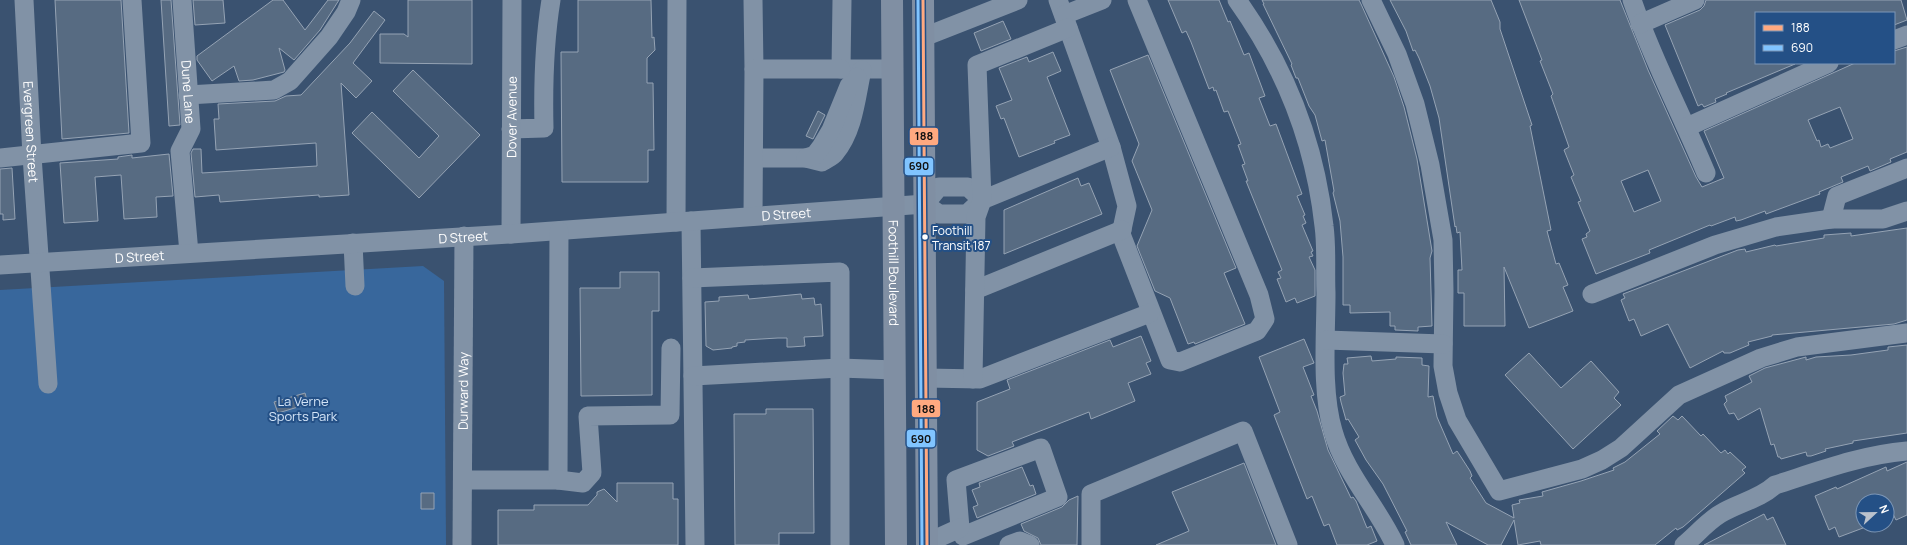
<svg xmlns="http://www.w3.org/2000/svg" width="1907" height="545" font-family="Manrope,sans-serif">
	<rect width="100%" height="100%" fill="#3a5270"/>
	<!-- green -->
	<path fill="#38679c" d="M423,266l21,15 2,264h-446v-255z"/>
	<!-- building -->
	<path fill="#576b82" stroke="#95a3b4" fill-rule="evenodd" d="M55,0h66l8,133 -67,6z
		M161,0h10l9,125 -11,1z
		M193,0h30l2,23 -30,2z
		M273,0h10l22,30 23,-30h11l-19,30 -26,30 -15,-12 6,22 -1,2 -31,8 -14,1 -5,-15 -22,15 -15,-21v-4z
		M408,0h64v64l-92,-1v-29h24l4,3z
		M578,0h73l1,38 2,-1 1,13 -8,8v25h6l1,67h-6v32h-86l-1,-130h17z
		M1168,0h51l9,22 2,-1 14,34 5,-2 16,43 -6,2 11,28 6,-2 26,70 -5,2 8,19 -2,1 3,7 -4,2 11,26 -2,1 2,4 -4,1 6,13v26l-18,7 -2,-5 -9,4 -9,-23 4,-1 -3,-6 4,-2 -36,-89h2l-6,-16 3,-1 -7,-19 3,-1 -13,-33 -4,1 -8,-22 -2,1 -1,-4 -4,2 -18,-47 -5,-11 -4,2z
		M1262,0h97l2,4 33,73 10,30 13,52 15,92 -2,7 2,68 -14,1v4l-23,-1v-4h-5v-14l-40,1v-8h-7v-48l-3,-36 -7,-28 1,-2 -9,-51 -3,1 -7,-26 -6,-9 -11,-28h-2l-5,-13 1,-1 -29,-60h1z
		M1390,0h101l9,22v7l32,96 -2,1 21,104 -4,1 9,33 3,-1 9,22 -5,2 10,24 -44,17 -25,-61 1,59h-41v-33h-6v-23h4l-2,-38 -3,1 -1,-7 -1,1 -16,-109 -9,-32 -11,-28 -4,-8 -2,1 -7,-20z
		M1519,0h101l28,70 48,107 6,10 22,-9 -20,-47 151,-68h39v-12l13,-4v105l-17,7 1,3 -21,9 -2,-5 -27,11 2,5 -24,10 1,2 -54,20 -1,-3 -24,9 -5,1 -1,-4 -24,9 -1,-1 -61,25 1,3 -54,21 -14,-35 5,-2 -1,-3 4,-3 -12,-29 3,-1 -10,-24 3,-2 -10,-25 5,-3 -18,-51 2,-2 -13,-33 2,-1zM1840,107l13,32 -23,9 -2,-4 -7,3 -2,-7 -2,1 -9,-21zM1648,170l13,31 -27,11 -13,-31z
		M1706,0h195l6,20 -13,5v-12h-138v50l39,1 -69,29 1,1 -12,5 1,3 -12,5 -2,-3 -4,2 -33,-81 35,-15 4,-4z
		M374,11l11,9 -32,43 19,18 -16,17 -15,-15 8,112 -30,2v-2l-99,7 -1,-7 -24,2 -4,-44 2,-4h8l1,24 115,-7 -1,-23 -100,7 -2,-31h5l-1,-15 57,-3 11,-5 15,-1 49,-52z
		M1003,21l8,18 -30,12 -7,-18z
		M1053,52l8,19 -14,6 23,58 -16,6 1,2 -36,14 -15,-39 -3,1 -5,-13 16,-6 -13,-32 28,-11 2,5z
		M1148,55l88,213 -12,5 21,51 -50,20 -1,-2 -6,2 -18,-46 -15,-7 -18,-45 15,-36 -20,-49 7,-17 -29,-74z
		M413,70l67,65 -61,63 -67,-65 20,-21 47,46 20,-22 -46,-45z
		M818,111l7,4 -12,24 -7,-3z
		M169,154l4,42 -17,1 1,20 -33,2 -3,-44 -26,2 3,44 -34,2 -4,-60 58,-4v-2l14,-2v3z
		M12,168l3,51 -12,1v-6h-3v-45z
		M1078,178l3,8 8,-3 13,31 -98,40v-44z
		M1907,228v92l-13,4 -122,11v1l-24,6 1,3 -19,8h-6l-1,-2 -33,17 -22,-44 -27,12 -7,-17 -5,2 -8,-21 4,-2 -2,-4 115,-44 7,-1 1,3 29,-7 1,1 48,-8v-3l27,-2v3z
		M620,272h39v39h-7v84l-71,1 -1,-108h40z
		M801,294l1,5 12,-1 1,7 6,-1 2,32 -19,1 1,9 -14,1h-4v-9h-9l-33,2v2l-8,1v3l-5,1v1l-19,2 -7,-4 -1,-44 14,-1v-4l29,-2 1,4z
		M1141,336l10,25 -5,2 5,11 -23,9 7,18 -44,18 -2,-7 -77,30 2,4 -26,10 -11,-6v-48l33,-13 -3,-9 103,-40 3,7z
		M1304,339l10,24 -11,4 11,28 -3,1 6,15 11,39 23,48 2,-1 3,4 11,27 4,-2 6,15 -10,4h-30l-8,-21 -5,2 -12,-30 -5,3 -33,-84 6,-3 -21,-55z
		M1907,345v88l-54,8v2l-28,6 1,2 -15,5h-4l-1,-4 -25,7 -1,-2h-2l-4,-13 -3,1 -11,-37 -22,12 -4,-7 -5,1 -5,-10 3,-3 -2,-5 27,-14 -3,-6 16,-8 41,-11v3l10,-3 35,-2 37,-5v-3z
		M1529,353l32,35 30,-27 28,31 -5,6 7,7 -48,44 -68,-74z
		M1371,356l1,5 24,-2v-2l26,1v7l7,1 -1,31 5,-1 4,21 16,37 4,-3 4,6 9,14 2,5 -2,2 16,25 28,15 -2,-13 8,-2 -1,-3 24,-4 -1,-4 39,-11 33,-11 -1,-2 12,-6 35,-28 -3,-3 16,-15 5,4 4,-4 19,20 2,-2 18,19 4,-3 3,4 2,-2 16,15 -4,3 3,3 -62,54 -6,3 -1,-2 -21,17h-114l-1,-4 -22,4 -4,-25 -13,25h-13l-42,-23 11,23h-46l-6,-13 2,-1 -24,-47 -17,-24 -11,-20 4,-3 -11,-18 -2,1 -5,-18 -1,-5 5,-2 -2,-22 1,-9h4l-1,-6z
		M305,393l3,11 -30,9 -4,-11z
		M766,409h47l1,124h-35v12h-44l-1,-131h32z
		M1907,462v53l-11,5 -3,-6 -6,2v-15h-24v27l-24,9 -4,-10 -6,3 -14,-34 21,-9 1,2 49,-22 1,4z
		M1244,463l32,82h-120l33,-14 -17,-39z
		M1022,467l8,19 3,-1 3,9 -59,24 -4,-11 5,-2 -6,-15 8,-3 -1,-4z
		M617,483h56v16h5v46h-180v-35h36v-5h54l9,-10v-3l7,-3 13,13z
		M421,493h13v16h-13z
		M1078,496l-1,49h-36l-3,-7 -14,-7 -3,-7 41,-17 7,-7z
		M1764,514l3,6 6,-3 13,28h-82z"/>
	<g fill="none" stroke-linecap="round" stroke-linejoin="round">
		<!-- minor -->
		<g stroke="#8192a6" stroke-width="19">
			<path id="s1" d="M24,0l8,156 16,228"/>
			<path id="s2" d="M182,0l9,129 -11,22 9,102"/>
			<path d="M753,0l1,69"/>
			<path d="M842,0l-1,69h52"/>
			<path d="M1058,0l53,147 16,59 -6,28 49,126 10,2 77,-31 8,-12 -6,-24 -122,-295"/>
			<path d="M1237,0c48,67 78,144 87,226 3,22 1,45 2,67 0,43 -5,98 7,138 12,43 44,75 62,114"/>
			<path d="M1371,0l26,54 18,50 15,61 13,75 1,51 -1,75 5,27 9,27 42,71 83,-22 20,-9 19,-12 58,-53 82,-37 36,-11 110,-14"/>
			<path d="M1632,0c20,59 50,115 74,173"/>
			<path d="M1064,15l38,-15"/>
			<path d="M1640,24l55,-24"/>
			<path d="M924,37l94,-37"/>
			<path d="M1894,40l13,-5"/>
			<path d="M188,95l86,-5 16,-9 39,-44 17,-25 5,-12"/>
			<path d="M1687,127l142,-64"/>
			<path d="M511,129l33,-1c-1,-43 0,-85 7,-128"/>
			<path d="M0,158l141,-15 -9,-143"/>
			<path d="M754,158h52l16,4c4,-3 10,-5 13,-9 19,-23 21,-56 27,-83"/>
			<path d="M806,158l9,-3 6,-8 10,-17 18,-44 8,-9"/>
			<path d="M925,204l14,10h28l15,-14 129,-53"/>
			<path d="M925,204l14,-17h29l14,13"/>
			<path d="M753,216l1,-147h87"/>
			<path d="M1831,219l6,-23 70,-28"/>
			<path d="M691,221l4,324"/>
			<path d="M676,222l1,-222"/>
			<path id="s3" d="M511,234l1,-234"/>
			<path d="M353,243l2,43"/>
			<path id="s4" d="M0,265l511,-31 414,-30"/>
			<path d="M692,278l148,-6v273"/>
			<path d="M975,290l147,-60"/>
			<path d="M1592,294l123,-49 61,-18 55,-8h52l24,-8"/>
			<path d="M1326,340l117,4"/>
			<path d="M693,376l147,-8 55,2"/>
			<path d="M926,378l54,1 170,-66"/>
			<path d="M973,379l3,-162 6,-17 -5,-135 91,-37"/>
			<path d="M1041,448l17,49 -95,39 -3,-8 -4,-48z"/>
			<path d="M463,480h95l1,-249"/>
			<path d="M558,480l25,3 9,-10 -4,-57 82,-1 1,-67"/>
			<path d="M927,543l33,-15"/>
			<path id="s5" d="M462,545l2,-309"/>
			<path d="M1009,545l11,-4 10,4"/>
			<path d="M1091,545v-51l152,-63 45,114"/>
			<path d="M1684,545c12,-10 23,-23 36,-31 18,-11 40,-15 55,-29 44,-14 86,-30 132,-34"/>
		</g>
		<!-- major -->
		<g stroke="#808fa3" stroke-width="22">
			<path id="s6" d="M892,0l4,545"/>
			<path d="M923,0l4,545"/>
		</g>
		<defs>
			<path id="bus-1" d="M923,0l4,545"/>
			<path id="bus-2" d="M918,0l4,545"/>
		</defs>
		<!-- bus-1 casing -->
		<use href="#bus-1" stroke="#245086" stroke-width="6"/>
		<!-- bus-2 casing -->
		<use href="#bus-2" stroke="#245086" stroke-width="6"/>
		<!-- bus-1 -->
		<use href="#bus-1" stroke="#ffa980" stroke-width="3"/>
		<!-- bus-2 -->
		<use href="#bus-2" stroke="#80c4ff" stroke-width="3"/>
	</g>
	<!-- markers -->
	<circle fill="#fff" stroke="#245086" stroke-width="1.5" cx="925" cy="237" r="3.5"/>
	<g text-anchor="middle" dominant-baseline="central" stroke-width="4" stroke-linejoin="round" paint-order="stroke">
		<!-- bus labels -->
		<g font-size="12" fill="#fff" stroke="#245086" text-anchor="start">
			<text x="932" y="230">Foothill<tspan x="932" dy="15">Transit 187</tspan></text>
		</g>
		<!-- street labels -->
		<g font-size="13" fill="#fff" stroke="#245086">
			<text stroke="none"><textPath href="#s2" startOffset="92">Dune Lane</textPath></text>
			<text stroke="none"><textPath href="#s3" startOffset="117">Dover Avenue</textPath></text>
			<text stroke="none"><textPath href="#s1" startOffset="132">Evergreen Street</textPath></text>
			<text stroke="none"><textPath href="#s4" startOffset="788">D Street</textPath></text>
			<text stroke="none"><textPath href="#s4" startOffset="464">D Street</textPath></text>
			<text stroke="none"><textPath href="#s4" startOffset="140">D Street</textPath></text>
			<text stroke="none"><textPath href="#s6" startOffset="273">Foothill Boulevard</textPath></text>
			<text stroke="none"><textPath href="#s5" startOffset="154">Durward Way</textPath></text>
		</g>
		<!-- park labels -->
		<g font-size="13" fill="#d3e4f7" stroke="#245086">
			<text x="303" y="401">La Verne<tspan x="303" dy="15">Sports Park</tspan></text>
		</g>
	</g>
	<g stroke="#245086" stroke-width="1.5">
		<rect x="909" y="127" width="30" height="19" rx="4" fill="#ffa980"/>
		<rect x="904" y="157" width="30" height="19" rx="4" fill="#80c4ff"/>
		<rect x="911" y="399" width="30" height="19" rx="4" fill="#ffa980"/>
		<rect x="906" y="429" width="30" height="19" rx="4" fill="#80c4ff"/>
	</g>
	<g font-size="11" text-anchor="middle" font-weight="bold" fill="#111">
		<text x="924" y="140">188</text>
		<text x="919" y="170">690</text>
		<text x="926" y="413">188</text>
		<text x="921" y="443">690</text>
	</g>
	<!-- legend -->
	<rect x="1755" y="12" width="140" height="52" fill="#245086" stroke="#7c96b6"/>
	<rect x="1763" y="25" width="20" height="6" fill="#ffa980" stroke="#7c96b6"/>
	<text x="1791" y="32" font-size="12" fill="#ffffff">188</text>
	<rect x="1763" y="45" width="20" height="6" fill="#80c4ff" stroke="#7c96b6"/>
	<text x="1791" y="52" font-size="12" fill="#ffffff">690</text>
	<!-- north arrow -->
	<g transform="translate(1875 513) rotate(68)"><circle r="19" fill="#245086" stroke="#7c96b6"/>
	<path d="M0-3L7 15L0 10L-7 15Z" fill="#bac2cd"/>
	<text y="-6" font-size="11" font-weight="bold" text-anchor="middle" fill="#ffffff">N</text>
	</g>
</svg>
